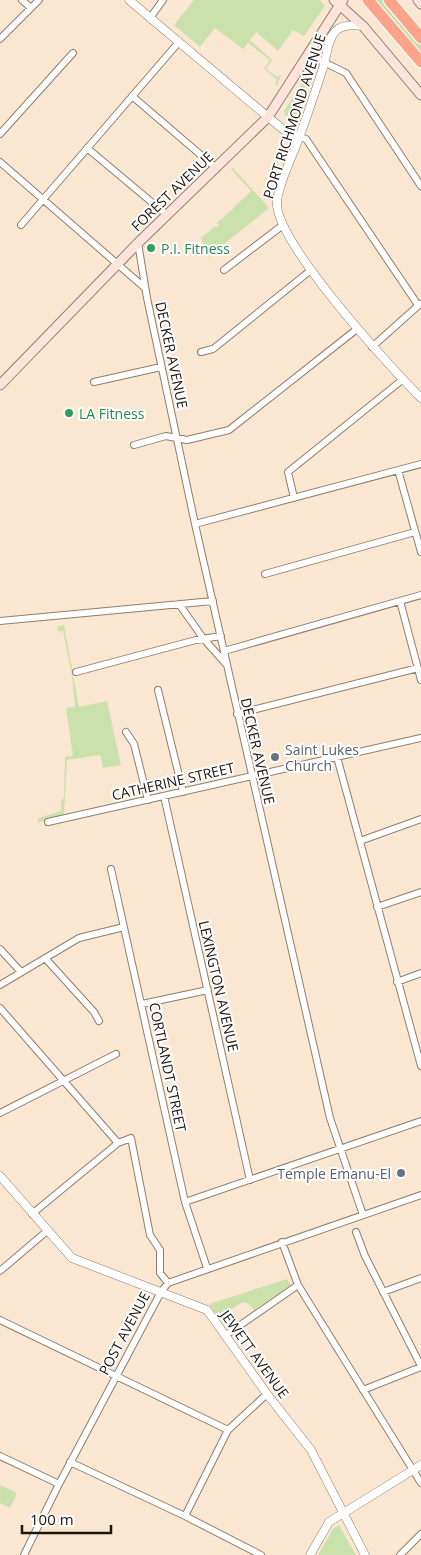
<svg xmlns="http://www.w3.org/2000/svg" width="421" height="1555" font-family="'Open Sans',sans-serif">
	<rect width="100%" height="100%" fill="#fae7d2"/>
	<!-- green -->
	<path fill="#cae1ac" d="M194,0h126l5,6 -21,30 -11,-6 -15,21 -22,-19 -6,8 22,20 -6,9 11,8 4,-2 -4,11 -2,-2 2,-4 -13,-11 6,-9 -22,-17 -5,6 -28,-21 -15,19 -26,-22z
		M373,0h10l38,44v12z
		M312,68l-16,48 -3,2 -8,-3 -1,-4z
		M233,168l36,40 -61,49 -7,-19 14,-12 2,1 2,-1 -2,-3 14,-13 3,1 -2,-2 19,-18 -20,-22z
		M64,625l15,82 28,-6 14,64 -18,3 -3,-13 -33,5 -3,55 -27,8 2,-5 22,-7v-10l3,-3 1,-41 8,-1 -7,-48 9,-1 -3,-32 -9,-44h-5v-5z
		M287,1279l4,6 -37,25 -5,-6 -6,-2 -13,8 1,4 -9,8 -13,-18z
		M0,1485l17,8 -7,15 -10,-5z
		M339,1525l17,30h-38l15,-26z"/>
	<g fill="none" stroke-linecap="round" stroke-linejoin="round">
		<defs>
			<path id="minor" d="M22,0l9,8
				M150,18l13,-18
				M0,39l39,-39
				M309,55l37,18 75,113
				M132,96l84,72
				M0,134l73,-81
				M299,137l7,2 112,166
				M87,148l80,67
				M0,162l145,126
				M21,225l158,-183
				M138,243l9,55 48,226 135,594 33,97
				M224,270l59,-45
				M372,347l48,-43
				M201,352l12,-3 98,-79
				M94,382l67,-15
				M134,445l32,-9 21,4 42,-10 128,-101
				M398,470l23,82
				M294,498l-6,-26 114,-92
				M195,524l226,-60
				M265,574l150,-42
				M400,601l21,79
				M179,604l24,34 23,26
				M0,621l213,-20
				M224,651l197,-56
				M76,672l120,-32 25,-4
				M158,690l25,102
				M237,714l181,-46
				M126,732l8,12 14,56
				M337,757l84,309
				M164,796l86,384
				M48,822l373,-84
				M360,841l61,-22
				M111,869l74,333 22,66
				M377,907l44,-15
				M0,949l21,23
				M45,958l49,54 5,9
				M397,982l24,-9
				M0,985l79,-47 45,-11
				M142,1004l66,-14
				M0,1008l118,135
				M0,1113l116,-59
				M185,1202l236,-81
				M32,1214l86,-71 13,-5 19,97 10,15v23l8,10
				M356,1232l9,24 56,110
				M282,1242l16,43 123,198
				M0,1271l47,-40
				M383,1292l38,-14
				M0,1320l228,110
				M226,1335l72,-50
				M363,1390l58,-23
				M0,1456l59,28
				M70,1462l115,54 76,39
				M185,1516l43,-86 39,-36
				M24,1555l35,-71 102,-192 7,-9 253,-88
				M400,1555l21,-21"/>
			<path id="tertiary" d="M129,0l139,117 22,18 9,2
				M363,26c-38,-5 -32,18 -41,45 -8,24 -16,49 -25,72 -6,17 -18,40 -20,58 -4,39 114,167 144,197
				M0,1176l72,82 135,52 60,84 44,56 54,105
				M310,1555l19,-33 92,-57"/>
			<path id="secondary" d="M334,0l29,26 58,69
				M418,0l3,4
				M0,385l138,-142 130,-126 75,-117"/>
			<path id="motorway" d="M368,0l53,62
				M389,0l32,38"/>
		</defs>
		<!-- minor casing -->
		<use href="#minor" stroke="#8f7e6b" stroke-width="8"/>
		<!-- tertiary casing -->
		<use href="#tertiary" stroke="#8f7e6b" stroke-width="9"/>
		<!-- secondary casing -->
		<use href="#secondary" stroke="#8f7e6b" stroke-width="11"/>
		<!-- motorway casing -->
		<use href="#motorway" stroke="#fff" stroke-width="13"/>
		<!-- minor -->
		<use href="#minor" stroke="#fff" stroke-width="6"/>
		<!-- tertiary -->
		<use href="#tertiary" stroke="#fff" stroke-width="8"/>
		<!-- secondary -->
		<use href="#secondary" stroke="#fee3dc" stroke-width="9"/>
		<!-- motorway -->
		<use href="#motorway" stroke="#fca38c" stroke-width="11"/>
	</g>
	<!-- markers -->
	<g fill="#2e9e5b" stroke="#fff" stroke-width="2">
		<circle cx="151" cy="248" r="5"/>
		<circle cx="69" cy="413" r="5"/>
	</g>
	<g fill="#6b7280" stroke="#fff" stroke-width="2">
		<circle cx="275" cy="757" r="5"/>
		<circle cx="401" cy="1173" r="5"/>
	</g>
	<g text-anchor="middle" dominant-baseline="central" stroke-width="4" stroke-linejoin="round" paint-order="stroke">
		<!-- street labels -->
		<g font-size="14" fill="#1d160f" stroke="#fff">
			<text transform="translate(294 116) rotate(-72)">PORT RICHMOND AVENUE</text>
			<text transform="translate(172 191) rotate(-44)">FOREST AVENUE</text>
			<text transform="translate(172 355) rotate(78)">DECKER AVENUE</text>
			<text transform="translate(258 751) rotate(77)">DECKER AVENUE</text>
			<text transform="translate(173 781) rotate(-13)">CATHERINE STREET</text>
			<text transform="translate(219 986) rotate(77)">LEXINGTON AVENUE</text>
			<text transform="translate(168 1067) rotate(78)">CORTLANDT STREET</text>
			<text transform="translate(124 1333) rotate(-62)">POST AVENUE</text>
			<text transform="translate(255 1354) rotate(54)">JEWETT AVENUE</text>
		</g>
		<!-- leisure labels -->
		<g font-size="14" fill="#27864d" stroke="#fff" text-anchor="start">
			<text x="161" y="248">P.I. Fitness</text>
			<text x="79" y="413">LA Fitness</text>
		</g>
		<!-- worship labels -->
		<g font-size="14" fill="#5b616d" stroke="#fff" text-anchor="start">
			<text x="285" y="749">Saint Lukes<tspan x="285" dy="16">Church</tspan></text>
			<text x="391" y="1173" text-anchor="end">Temple Emanu-El</text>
		</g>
	</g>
	<!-- scale -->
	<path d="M22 1525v8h89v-8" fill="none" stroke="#1d160f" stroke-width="2.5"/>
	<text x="30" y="1525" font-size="15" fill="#1d160f" stroke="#ffffff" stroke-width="4" paint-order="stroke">100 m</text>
</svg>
